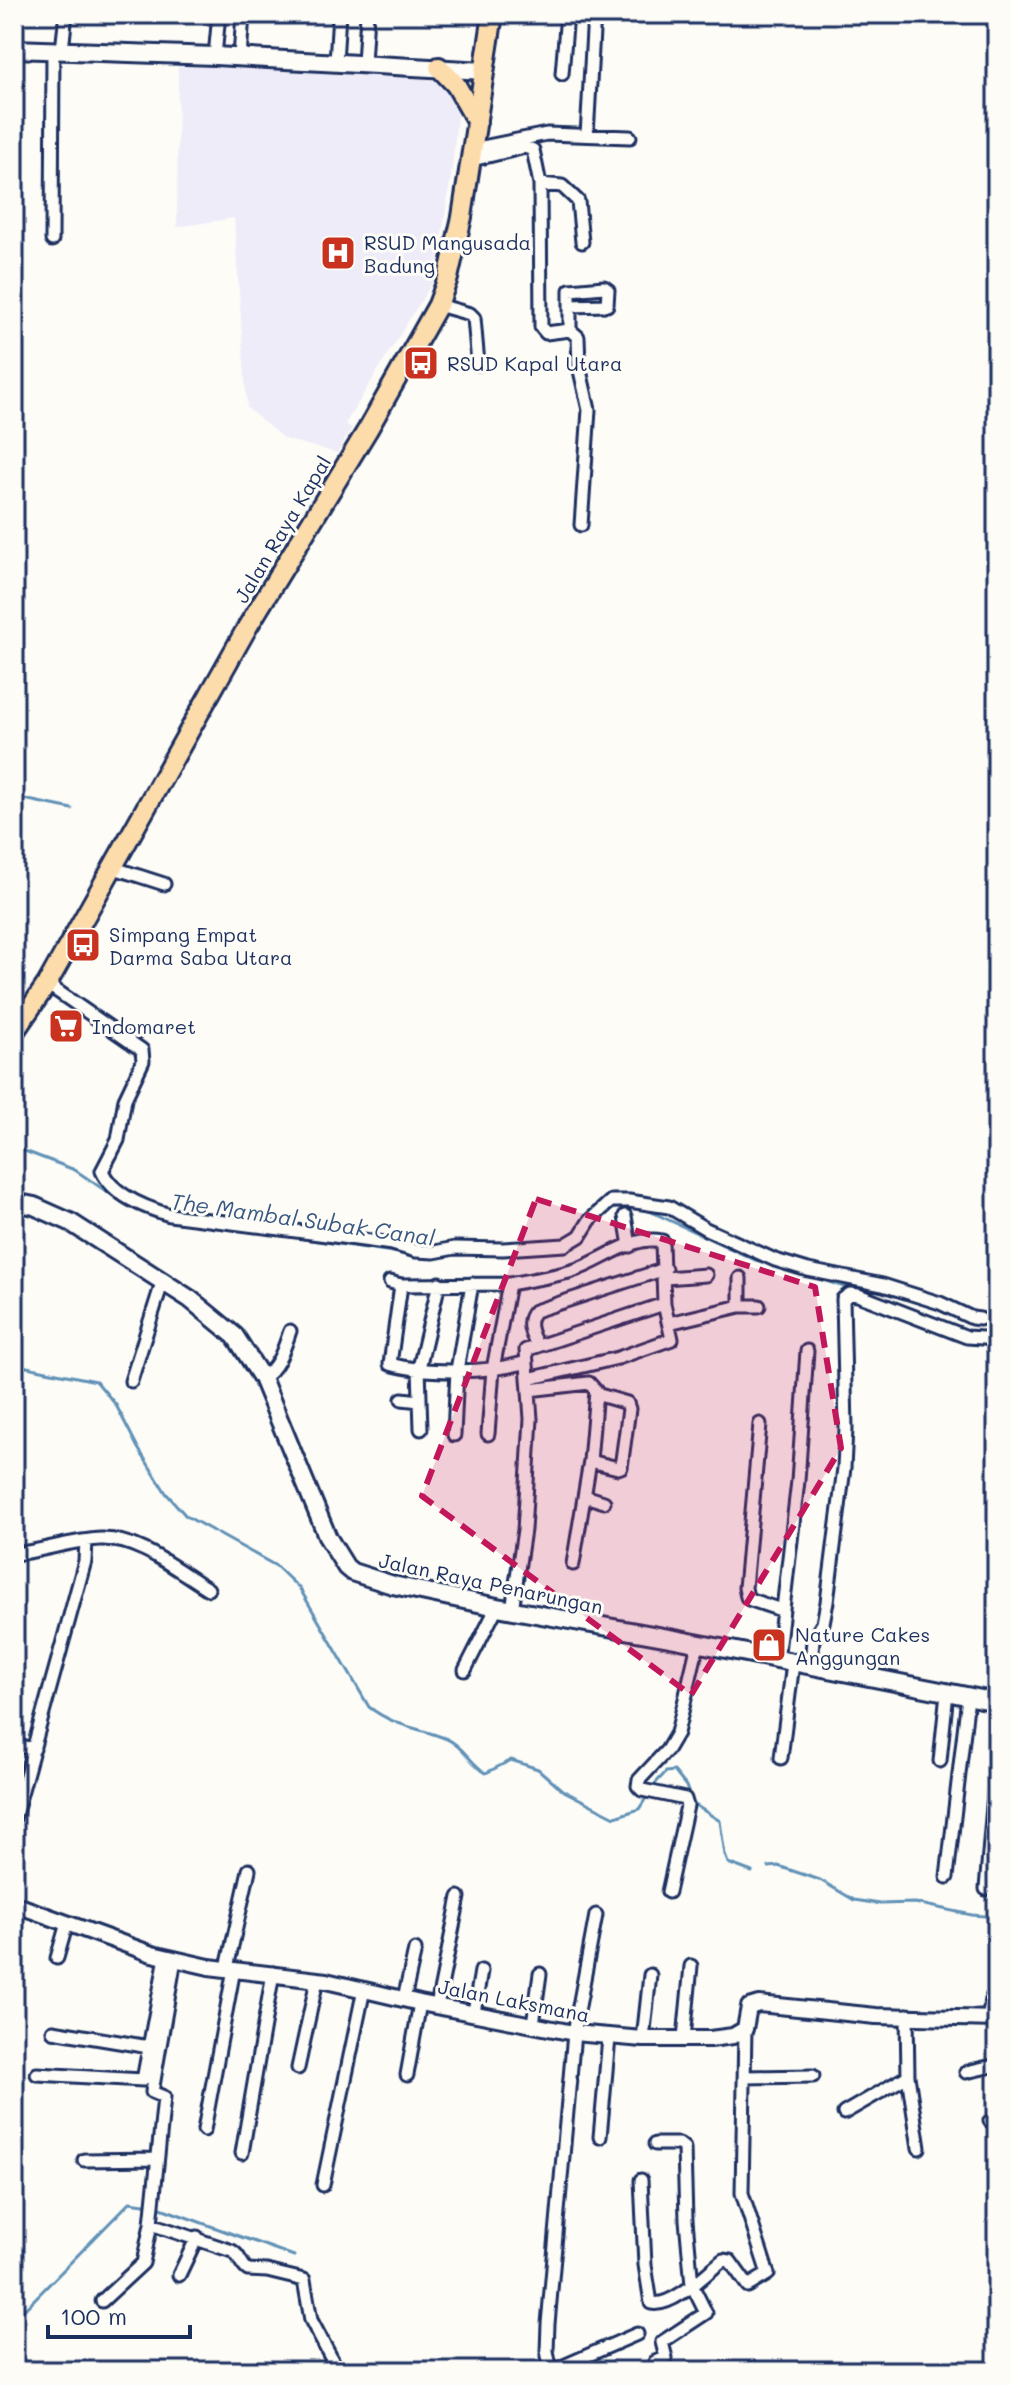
<svg xmlns="http://www.w3.org/2000/svg" width="1011" height="2385" font-family="Mali,sans-serif">
	<rect width="100%" height="100%" fill="#fdfcf7"/>
	<filter id="ink" filterUnits="userSpaceOnUse"><feTurbulence type="fractalNoise" baseFrequency=".0125" numOctaves="2"/><feDisplacementMap in="SourceGraphic" scale="16" xChannelSelector="R" yChannelSelector="G"/><feConvolveMatrix kernelMatrix="1 2 1 2 8 2 1 2 1" color-interpolation-filters="sRGB"/></filter>
	<g filter="url(#ink)">
		<!-- built -->
		<path fill="#eeecf8" d="M178,66l257,5 11,8 12,26 -6,65 -17,108 -90,146 7,4 -15,25 -53,-14 -37,-31 -13,-190 -57,9z"/>
		<g fill="none" stroke-linecap="round" stroke-linejoin="round">
			<!-- stream -->
			<path stroke="#6091b6" stroke-width="3" d="M14,797l58,12
				M14,1147l61,23 50,34 10,4
				M645,1209l110,51 19,5
				M603,1214l12,-6 15,-2
				M216,1226l191,28
				M450,1254h16
				M804,1274l50,16
				M877,1296l22,9
				M14,1367l8,-1 74,15 20,24 22,43 28,45 20,23 90,50 24,23 69,118c26,20 49,20 78,32 16,7 24,25 39,34l25,-13 27,9 24,21 53,27 24,-8 9,-14
				M652,1787l14,-15 8,-1 12,15 6,17 28,18 5,34 3,8 24,9
				M769,1867l9,-1 42,14 34,20 26,4 35,-1 57,12 25,2
				M158,2207l136,49
				M14,2320l116,-118 21,3
				M14,2348l3,23"/>
			<defs>
				<path id="minor" d="M62,50l4,-36
					M215,56l4,-42
					M240,57l3,-43
					M336,62l3,-48
					M364,63l3,-49
					M562,74l5,-60
					M587,135l7,-121
					M473,149l74,-15 83,3
					M472,160l53,-13 8,3 7,34 1,143 5,6 24,-3
					M540,184l22,2 16,15 4,41
					M52,240l1,-190
					M438,305l32,9 4,4 4,46
					M570,306l37,-1 1,-15 -4,-3 -34,3v40l8,7 1,29 10,44 -8,115
					M111,867l53,17
					M47,984l95,66 1,11 -18,38 -7,41 -16,31c11,25 44,37 68,44l157,20 65,9 24,7 18,1 21,-4 48,1 62,-4 15,-9 10,-16 21,-19h18l40,6 37,22 69,31 33,10 75,15 57,18 32,15 8,1
					M625,1216l5,30
					M665,1278l41,-3
					M740,1278v28
					M390,1282l11,3 108,-1
					M401,1285l-11,79c35,10 102,9 136,-2
					M669,1323l71,-17h19
					M537,1345c-6,-11 -12,-24 -2,-34l130,-42
					M262,1378c17,-10 22,-30 28,-47
					M131,1381l32,-101
					M529,1390l60,-7 7,8 -6,70 -17,103
					M402,1399l18,2
					M760,1424l-15,164 2,9 4,3 30,10
					M421,1429l-2,-61 20,-85
					M488,1434l5,-65 16,-85c21,-4 43,-7 63,-13 28,-8 60,-37 90,-30l2,63 8,35 -54,19 -90,21
					M454,1435l3,-65 15,-86
					M590,1461l28,7 3,-1 8,-58 -2,-6 -31,-9
					M585,1496l19,6
					M14,1554c29,-3 58,-14 87,-15 39,-1 75,31 107,50
					M512,1610l12,-80 7,-111 -5,-69 138,-46
					M777,1660l21,-179 9,-130
					M811,1666l2,-26 10,-17 4,-21 17,-134 2,-39 -3,-130 7,-5 8,1 109,42 30,2
					M465,1670l32,-63
					M14,1745l20,4
					M781,1758l12,-95
					M940,1761l7,-69
					M14,1819l71,-258 1,-20
					M947,1877l21,-180
					M986,1889l11,-131
					M668,1892l19,-86 -2,-7 -43,-9 -4,-4 1,-6 28,-30 10,-17 21,-89
					M57,1958l10,-35
					M175,1959l-23,133 12,5 -13,127 81,27c9,5 8,14 16,19l19,1 37,9 7,40 27,51
					M227,1968l22,-98
					M404,1999l11,-49
					M437,2006l22,-109
					M474,2012l7,-41
					M907,2015l1,61 11,72
					M988,2018l5,-23 4,-3
					M533,2024l7,-50
					M53,2031l96,16
					M684,2038l7,-72
					M643,2039l7,-64
					M298,2068l19,-88
					M966,2072l31,-7
					M37,2074l106,6 23,-123
					M407,2075l13,-72
					M745,2077l68,-1
					M844,2113l64,-37
					M990,2121l7,-3
					M204,2130l30,-161
					M600,2137l9,-99
					M242,2153l31,-180
					M84,2160l73,-1
					M641,2180l4,85 6,38c21,5 56,-30 72,-43l7,1 18,25 20,-12 -26,-81 3,-164
					M323,2185l41,-196
					M179,2275l18,-38
					M102,2301l41,-38 8,-39
					M655,2362l11,-4 -4,-16 44,-29 -14,-28 -6,-65 -2,-72 -5,-4h-24
					M551,2371l-4,-20 1,-27 26,-291 22,-118
					M552,2371l85,-37"/>
				<path id="tertiary" d="M14,1904l138,50 57,13 117,14 94,22 154,30 69,6h67l23,-3 12,-7 4,-22 10,-3 117,12 121,3"/>
				<path id="secondary" d="M14,49l201,7 270,15
					M14,1202l20,4 36,16 120,77 45,37 27,42 66,160 18,29 6,5 41,13 104,22 178,32 322,63"/>
				<path id="trunk" d="M439,67l17,18 21,37
					M14,1032l33,-48 201,-358 120,-197 70,-124 10,-27 14,-61 31,-203"/>
			</defs>
			<!-- minor casing -->
			<use href="#minor" stroke="#1b2f5e" stroke-width="17"/>
			<!-- tertiary casing -->
			<use href="#tertiary" stroke="#1b2f5e" stroke-width="20"/>
			<!-- secondary casing -->
			<use href="#secondary" stroke="#1b2f5e" stroke-width="22"/>
			<!-- trunk casing -->
			<use href="#trunk" stroke="#1b2f5e" stroke-width="24"/>
			<!-- minor -->
			<use href="#minor" stroke="#fdfcf7" stroke-width="11"/>
			<!-- tertiary -->
			<use href="#tertiary" stroke="#fdfcf7" stroke-width="14"/>
			<!-- secondary -->
			<use href="#secondary" stroke="#fdfcf7" stroke-width="16"/>
			<!-- trunk -->
			<use href="#trunk" stroke="#fddcac" stroke-width="18"/>
		</g>
	</g>
	<!-- marked area -->
	<path fill="#c2185b" fill-opacity="0.2" stroke="#c2185b" stroke-width="6" stroke-dasharray="16 10" stroke-linejoin="round" d="M536,1199l279,88 26,161 -150,247 -269,-199z"/>
	<!-- icons -->
	<defs>
		<symbol id="hospital-square" viewBox="-11 -11 22 22"><rect x="-9" y="-9" width="18" height="18" rx="4" fill="#c8321e" stroke="#fdfcf7"/><path d="M-5-5h3v3.5h4V-5h3V5h-3V1.5h-4V5h-3Z" fill="#fff"/></symbol>
		<symbol id="bus-square" viewBox="-11 -11 22 22"><rect x="-9" y="-9" width="18" height="18" rx="4" fill="#c8321e" stroke="#fdfcf7"/><path d="M-5-6H5V4H4V6H2V4H-2V6H-4V4H-5ZM-3.5-4V0h7V-4ZM-3.5 1.2v1.5H-2V1.2ZM2 1.2v1.5H3.5V1.2Z" fill="#fff"/></symbol>
		<symbol id="supermarket-square" viewBox="-11 -11 22 22"><rect x="-9" y="-9" width="18" height="18" rx="4" fill="#c8321e" stroke="#fdfcf7"/><path d="M-6-5.5h2.5l.6 2H6L4.5 2H-2.5L-4.4-4H-6ZM-1.5 3.2a1.3 1.3 0 1 0 .1 0ZM3 3.2a1.3 1.3 0 1 0 .1 0Z" fill="#fff"/></symbol>
		<symbol id="shop-square" viewBox="-11 -11 22 22"><rect x="-9" y="-9" width="18" height="18" rx="4" fill="#c8321e" stroke="#fdfcf7"/><path d="M-5-2.5h2.3a2.7 3.5 0 0 1 5.4 0H5L5.5 6h-11ZM-1.5-2.5h3a1.5 2.3 0 0 0-3 0Z" fill="#fff"/></symbol>
	</defs>
	<g fill-rule="evenodd">
		<use href="#hospital-square" x="318" y="233" width="40" height="40"/>
		<use href="#bus-square" x="401" y="343" width="40" height="40"/>
		<use href="#bus-square" x="63" y="925" width="40" height="40"/>
		<use href="#supermarket-square" x="46" y="1006" width="40" height="40"/>
		<use href="#shop-square" x="749" y="1625" width="40" height="40"/>
	</g>
	<g text-anchor="middle" dominant-baseline="central" stroke-width="6" stroke-linejoin="round" paint-order="stroke">
		<!-- poi labels -->
		<g font-size="20" fill="#1b2f5e" stroke="#fdfcf7" text-anchor="start">
			<text x="364" y="242">RSUD Mangusada<tspan x="364" dy="23">Badung</tspan></text>
			<text x="447" y="363">RSUD Kapal Utara</text>
			<text x="109" y="934">Simpang Empat<tspan x="109" dy="23">Darma Saba Utara</tspan></text>
			<text x="92" y="1026">Indomaret</text>
			<text x="795" y="1634">Nature Cakes<tspan x="795" dy="23">Anggungan</tspan></text>
		</g>
		<!-- street labels -->
		<g font-size="20" fill="#1b2f5e" stroke="#fdfcf7">
			<text transform="translate(282 529) rotate(-59)">Jalan Raya Kapal</text>
			<text transform="translate(491 1583) rotate(12)">Jalan Raya Penarungan</text>
			<text transform="translate(514 2000) rotate(11)">Jalan Laksmana</text>
		</g>
		<!-- water labels -->
		<g font-size="22" font-style="italic" fill="#385882" stroke="#fdfcf7">
			<text transform="translate(303 1219) rotate(8)">The Mambal Subak Canal</text>
		</g>
	</g>
	<!-- margin -->
	<rect width="1011" height="2385" fill="none" stroke="#fdfcf7" stroke-width="48"/>
	<rect x="24" y="24" width="963" height="2337" fill="none" stroke="#1b2f5e" stroke-width="3" filter="url(#ink)"/>
	<!-- scale -->
	<path d="M48 2325v12h142v-12" fill="none" stroke="#1b2f5e" stroke-width="4"/>
	<text x="60" y="2325" font-size="24" fill="#1b2f5e" stroke="#fdfcf7" stroke-width="6" paint-order="stroke">100 m</text>
</svg>
